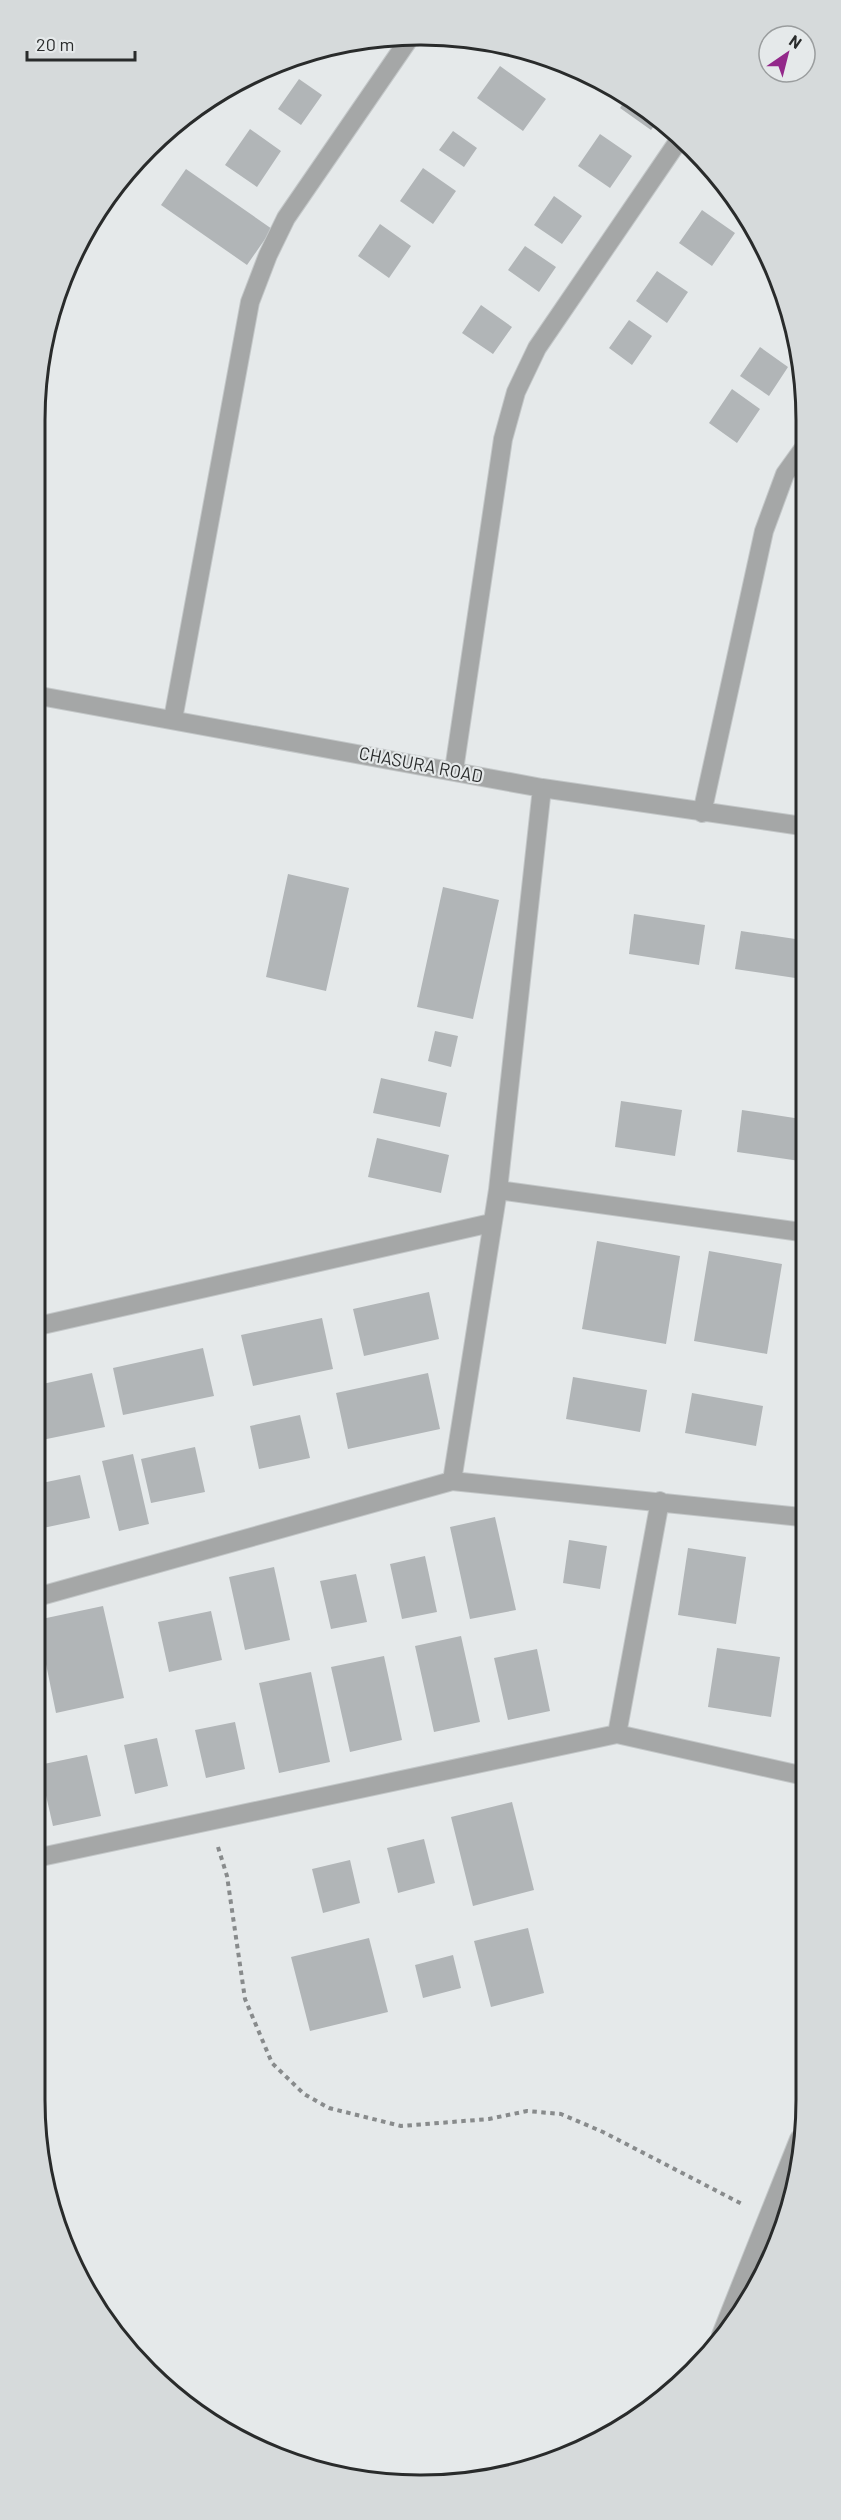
<svg xmlns="http://www.w3.org/2000/svg" width="841" height="2520" font-family="Barlow,sans-serif">
	<rect width="100%" height="100%" fill="#e5e9ea"/>
	<!-- building -->
	<path fill="#b1b5b7" d="M500,66l46,33 -23,32 -46,-33z
		M299,79l23,16 -21,30 -23,-16z
		M627,97l30,25 -6,8 -31,-22z
		M250,129l31,22 -24,36 -32,-22z
		M453,131l24,17 -13,19 -25,-17z
		M600,134l32,22 -22,32 -32,-22z
		M423,168l33,23 -23,33 -33,-23z
		M186,169l86,60 -25,36 -86,-60z
		M554,196l28,20 -20,28 -28,-19z
		M702,210l33,23 -23,33 -33,-23z
		M380,224l31,22 -22,32 -31,-22z
		M525,246l31,21 -17,25 -31,-22z
		M657,271l31,21 -21,31 -31,-22z
		M481,305l31,22 -19,27 -31,-21z
		M629,320l23,16 -20,29 -23,-17z
		M760,347l28,20 -19,29 -29,-20z
		M732,389l28,20 -23,34 -28,-20z
		M288,874l61,14 -23,103 -60,-14z
		M443,887l56,13 -26,119 -56,-12z
		M634,914l71,11 -6,40 -70,-11z
		M741,931l61,9v39l-67,-10z
		M435,1031l23,5 -7,31 -23,-6z
		M381,1078l66,15 -7,34 -67,-14z
		M621,1101l61,9 -7,46 -60,-9z
		M742,1110l59,9 -1,42 -63,-9z
		M377,1138l72,17 -8,38 -73,-16z
		M597,1241l83,15 -14,88 -84,-15z
		M709,1251l73,13 -15,90 -73,-13z
		M429,1292l10,47 -75,17 -11,-47z
		M322,1318l11,51 -80,17 -12,-51z
		M203,1348l11,48 -91,19 -10,-47z
		M92,1373l13,54 -68,14 1,-56z
		M428,1373l12,56 -92,20 -12,-56z
		M573,1377l74,13 -7,42 -74,-13z
		M692,1393l71,13 -7,40 -71,-13z
		M300,1415l10,43 -51,11 -9,-43z
		M195,1447l10,45 -54,11 -10,-44z
		M133,1454l16,70 -30,7 -17,-70z
		M80,1475l10,43 -47,10 -6,-27v-17z
		M495,1517l21,93 -46,9 -20,-92z
		M569,1540l38,6 -7,43 -37,-6z
		M688,1548l58,9 -10,67 -58,-9z
		M425,1556l12,56 -35,7 -12,-55z
		M274,1567l16,73 -45,10 -16,-73z
		M356,1574l11,48 -36,7 -11,-48z
		M103,1606l21,92 -68,15 -19,-93z
		M211,1611l11,49 -53,12 -11,-50z
		M461,1636l19,86 -46,10 -19,-86z
		M717,1648l63,9 -9,60 -63,-10z
		M537,1649l13,62 -42,9 -14,-62z
		M384,1656l18,84 -52,12 -19,-85z
		M311,1672l19,90 -51,11 -20,-90z
		M235,1722l10,47 -39,9 -11,-48z
		M157,1738l11,48 -33,8 -11,-49z
		M87,1755l14,61 -48,10 -14,-61z
		M512,1802l22,88 -61,16 -22,-89z
		M424,1839l11,44 -37,10 -11,-45z
		M350,1860l10,43 -37,10 -11,-44z
		M528,1928l16,65 -53,14 -17,-66z
		M369,1938l19,74 -78,19 -19,-74z
		M453,1955l8,33 -38,10 -8,-33z"/>
	<g fill="none" stroke-linecap="round" stroke-linejoin="round">
		<defs>
			<path id="minor" d="M40,696l502,92 260,38
				M173,719l77,-417 18,-47 18,-37 121,-176
				M454,770l49,-331 13,-47 21,-44 142,-208
				M542,788l-44,402 -46,291 349,36
				M702,813l62,-282 21,-57 18,-25
				M498,1190l303,42
				M38,1326l453,-103
				M660,1501l-43,233 183,41
				M37,1597l415,-116
				M36,1858l581,-124
				M721,2335l78,-196"/>
		</defs>
		<!-- minor casing -->
		<use href="#minor" stroke="#c3c7c8" stroke-width="20"/>
		<!-- path -->
		<path stroke="#888b8c" stroke-width="4" stroke-dasharray="4.5 4.5" stroke-linecap="butt" d="M218,1847l9,29 18,123 27,64 32,31 25,14 72,18 88,-7 38,-8 34,3 42,18 139,72"/>
		<!-- minor -->
		<use href="#minor" stroke="#a5a7a7" stroke-width="18"/>
	</g>
	<g text-anchor="middle" dominant-baseline="central" stroke-width="4.5" stroke-linejoin="round" paint-order="stroke">
		<!-- street labels -->
		<g font-size="18" fill="#292b2b" stroke="#e5e9ea">
			<text transform="translate(421 764) rotate(11)">CHASURA ROAD</text>
		</g>
	</g>
	<!-- crop -->
	<path d="M0 0H841V2520H0ZM420 45H421A375 375 0 0 1 796 420V2100A375 375 0 0 1 421 2475H420A375 375 0 0 1 45 2100V420A375 375 0 0 1 420 45Z" fill="#d6dadb" fill-rule="evenodd"/>
	<path fill="none" stroke="#292b2b" stroke-width="3" d="M420 45H421A375 375 0 0 1 796 420V2100A375 375 0 0 1 421 2475H420A375 375 0 0 1 45 2100V420A375 375 0 0 1 420 45Z"/>
	<!-- north arrow -->
	<g transform="translate(787 54) rotate(35)"><circle r="28" fill="#e5e9ea" stroke="#9a9d9e" stroke-width="1.5"/>
	<path d="M0-4.5L10 22L0 15L-10 22Z" fill="#93288a"/>
	<text y="-9" font-size="16" font-weight="bold" text-anchor="middle" fill="#292b2b">N</text>
	</g>
	<!-- scale -->
	<path d="M27 51v9h108v-9" fill="none" stroke="#292b2b" stroke-width="3"/>
	<text x="36" y="51" font-size="18" fill="#292b2b" stroke="#e5e9ea" stroke-width="4.5" paint-order="stroke">20 m</text>
</svg>
